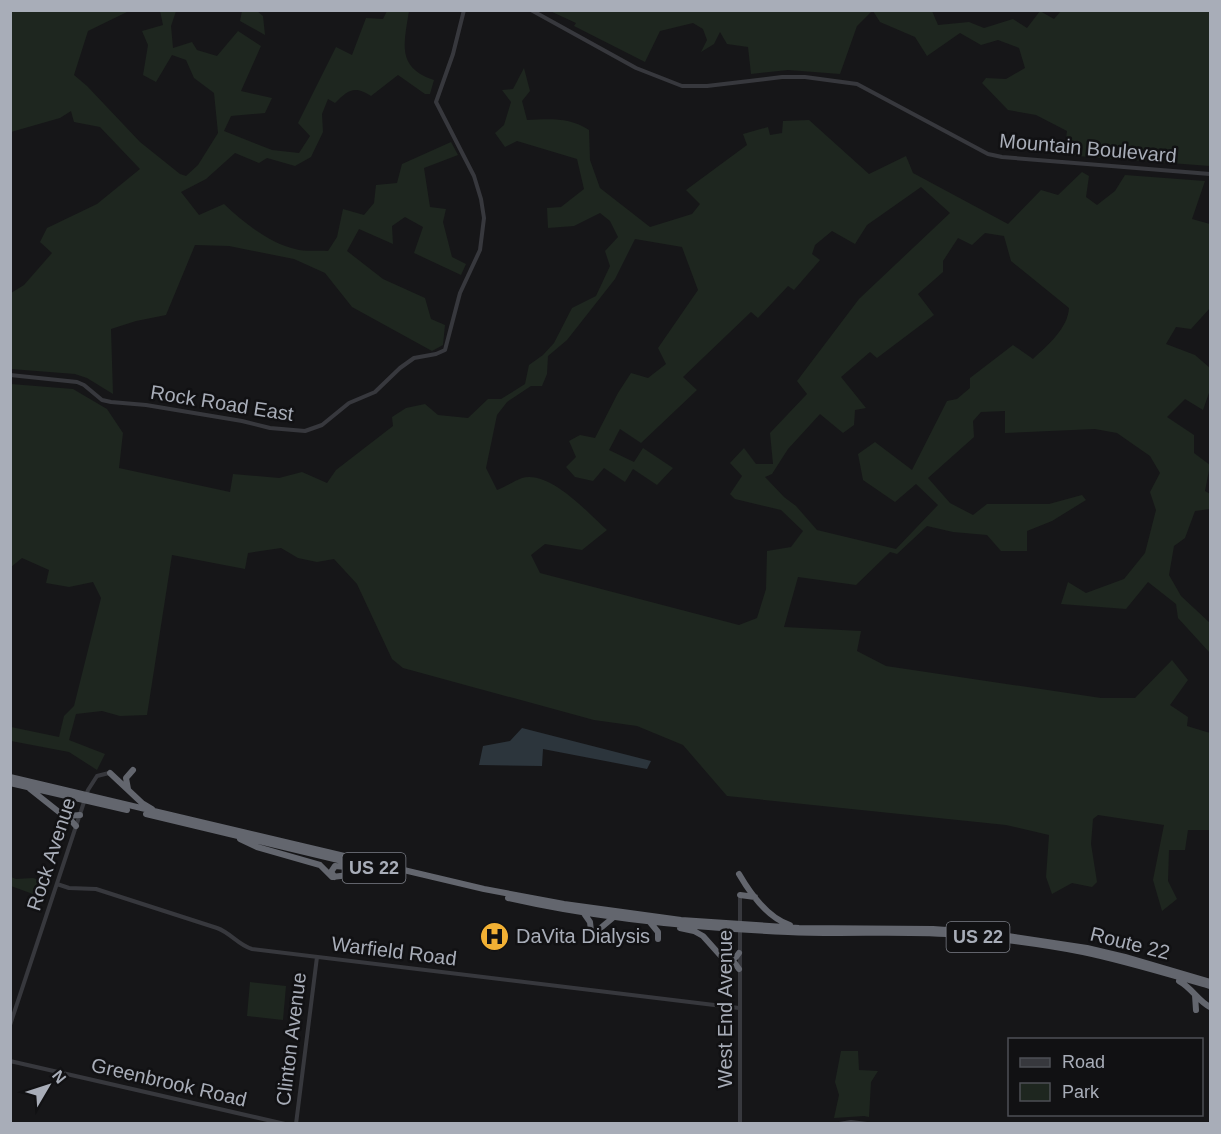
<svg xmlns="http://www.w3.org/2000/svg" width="1221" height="1134" font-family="Helvetica,sans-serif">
	<rect width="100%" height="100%" fill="#161618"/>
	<!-- green -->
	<path fill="#1e261f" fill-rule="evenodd" d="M11,10l118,1 -41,20 -14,44 13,11 53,56 40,32 6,2 12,-11 20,-32 -4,-40 -20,-15 -8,-18 -14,-5 -16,27 -13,-7 5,-30 -6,-14 21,-6 -3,-14h16l-5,15 2,22 19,-6 5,8 20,6 21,-25 23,15 -20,45 31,7 -7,15 -34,3 -7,15 48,19 27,3 11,-17 -12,-13 38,-76 16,8 14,-37 17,1 4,-8h22c-5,32 -13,57 25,69l-4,14h-5l-27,-19 -27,21c-17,-11 -23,-6 -36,7l-7,-4 -6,15 1,18 -12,25 -16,9 -28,-8 -8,5 -24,-10 -29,26 -25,13 18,23 25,-11c19,18 45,39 71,45 10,3 22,1 33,2l9,-14 6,-28 21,6 10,-12 2,-18 21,-2 5,-19 49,-22 7,13 -34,13 6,39 16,2 -3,13 9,35 14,7 -5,11 -47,-22 9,-26 -18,-10 -13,9 1,18 -34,-15 -12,22 36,28 42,19 6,21 14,6 -2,20 -11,6 -80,-44 -27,-34 -31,-14 -65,-13 -34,-1 -29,70 -30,6 -25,8 2,65 -26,-16 -12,-4 -64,-5v-76l13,-8 28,-32 -12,-11 7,-14 50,-24 43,-35 -40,-42 -26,-5 -3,-11 -11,7 -49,14z
		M242,11h15l6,5 2,19 -25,-14z
		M550,11h322l-15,15 -17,48 -52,-4 -37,4 -3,-27 -21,-3 -7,-12 -6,12 -13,8 6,-12 -4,-11 -10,-6 -33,8 -15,31 -71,-36 2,-3z
		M873,11h59l6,14 31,-3 15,6 29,-9 14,9 13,-17 14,8 7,-8h149v155l-146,-11 3,-24 -31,-16 -28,-5 -26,-27 4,-5 20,1 19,-11 -6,-20 -21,-8 -17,5 -21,-12 -33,23 -12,-19 -35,-15z
		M524,68l6,23 -8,10 5,19c23,-1 42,-3 62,10l1,30 10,28 50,39 42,-13 8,-10 -14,-14 61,-45 -4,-11 25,-7 2,8 12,-2 1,-12 26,-1 60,54 37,-18 7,17 95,51 33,-34 17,5 24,-23 7,4 -3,21 11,8 18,-14 10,-16 80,6 -13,38 18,5v84l-19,21 -15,-2 -10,17 29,11 15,13v22l-7,20 -18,-11 -18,18 27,18v18l16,12 -5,26 5,3v15l-15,2 -10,27 -11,8 -5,29 12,21 29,27v30l-32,-35 -2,-14 -28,-22 -22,27 -65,-5 7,-22 18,11 38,-14 21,-26 11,-43 -6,-18 10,-19 -10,-17 -33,-23 -22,-4 -90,4v-22l-24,1 -8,9 1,16 -46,41 22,25 23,12 14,-11h62l33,-9 4,5 -34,21 -25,10v20h-26l-14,-16 -34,-3 -26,-6 -30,28 -7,-2 -34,33 -58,-8 -14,50 77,4 -4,20 29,15 215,32h34l37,-38 16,20 -18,25 18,12 -1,9 23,7v97h-22l-3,20h-16l-1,31 9,18 -15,12 -9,-31 11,-55 -66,-10 -5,4 -2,25 6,38 -5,5 -20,-4 -20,11 -6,-17 3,-42 -43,-10 -279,-29 -44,-51 -46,-19 -43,-6 -191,-52 -11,-9 -35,-75 -23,-25 -17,3 -19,-4 -17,-10 -33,5 -3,16 -73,-14 -25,160 -27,1 -18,-5 -26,3 -7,26 36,14 -8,16 -28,-18 -58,-11v-14l48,10 5,-21 10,-10 27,-108 -8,-16 -24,5 -23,-4 3,-13 -27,-12 -11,9v-183l62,5 34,20 16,24 -4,35 111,24 3,-18 46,4 23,-6 25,11 9,-13 57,-44 -1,-9 14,-9 19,-4 13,11 30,3 20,-19h13l24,-15 4,-19 14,-10 11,-12 18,-35 24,-12 14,-30 -5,-15 13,-14 -8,-16 -10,-8 -26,13 -26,2 -1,-20 14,-1 23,-18 -7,-30 -60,-18 -12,6 -10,-14 9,-8 7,-23 -9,-12 11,-1zM921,187l29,26 -91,86 -62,82 10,13 -37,39 3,31h-17l-12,-16 -14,15 12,13 -12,18 5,5 46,11 22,21 -12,16 -24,4 -1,38 -9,29 -18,7 -199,-52 -9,-18 14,-11 37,6 25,-20c-19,-17 -57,-60 -85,-52 -8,3 -17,9 -25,12l-11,-22 11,-53 10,-13 24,-16h11l5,-12 1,-18 19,-16 48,-61 20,-40 47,8 16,43 -40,58 8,16 -18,14 -17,-5 -13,20 -23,45 -15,-3 -11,6 7,16 -10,10 9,10 18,4 11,-13 21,14 8,-13 24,16 16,-17 -30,-20 -9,14 -25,-12 11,-21 21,14 56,-53 -14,-13 68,-65 7,6 30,-32 6,4 26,-30 -8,-6 3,-9 17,-14 23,13 12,-19zM985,233l19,3 7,25 58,47c-1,20 -21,37 -36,51l-20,-14 -43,33v10l-13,11 -10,2 -35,69 -37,-28 -17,12 5,26 32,22 21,-18 22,21 -42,44 -79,-19 -21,-24 -12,-9 -19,-20 7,-3 16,-25 32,-35 23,19 11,-8 1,-15 11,-2 -25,-31 29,-25 7,6 57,-43 -16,-21 25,-22v-11l15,-23 14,7z
		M11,877l5,2 17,-1 16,6 -5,14 -33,-12z
		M250,982l36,4 -3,34 -36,-4z
		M841,1051h17l1,19 19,1 -7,11 -2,35 -5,-1 -30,2 5,-23 -4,-13z"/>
	<!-- water -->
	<path fill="#2c353c" d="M522,728l129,33 -4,8 -104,-20 -1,17 -63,-1 4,-19 27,-5z"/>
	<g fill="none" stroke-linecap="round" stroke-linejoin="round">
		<!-- minor -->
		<path stroke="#37383d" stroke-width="4" d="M531,10l105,58 46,18h25l75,-9h23l52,7 131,70 14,3 208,17
			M10,375l67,7 7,3 18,15 9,2 35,3 96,16 28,7 35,3 17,-6 27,-22 26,-11 25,-24 14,-10 22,-4 9,-4 15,-57 20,-43 4,-32 -3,-19 -7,-23 -38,-74 17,-48 11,-44
			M57,884l12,4 27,1 121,39c14,5 21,17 35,21l487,59
			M740,896v228
			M10,1025l78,-235 9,-14 12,-3
			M10,1061l275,63
			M296,1124l21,-167
			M839,1124l12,-2 16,2"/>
		<!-- highway -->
		<path stroke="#63666e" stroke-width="6" d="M110,773l32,30 10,6
			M10,777l474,112 80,15 117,16 75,5 43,3 134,1 55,4 99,15 38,9 85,25
			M10,783l117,27
			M30,789l29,23 8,4 9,10
			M128,789l-2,-11 7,-8
			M146,814l209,50
			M68,816l12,-1
			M240,839l17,8 63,18 12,12 17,-2
			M739,874c11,19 29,44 51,51
			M335,877l-4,-5 4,-6 48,4
			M740,895l15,2
			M508,898c92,21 187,30 280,34 58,3 116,-2 173,3 41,4 82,9 122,17 43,9 85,22 127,34
			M583,912l7,10 1,9
			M649,921l9,11v7
			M680,928l14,3 9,5 17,19 14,7 5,7
			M597,931l18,-15
			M730,960l6,-3 3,-4
			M1179,981c13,7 19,20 31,26
			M1195,995l1,15"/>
	</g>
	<!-- icons -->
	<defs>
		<symbol id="hospital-disc" viewBox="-11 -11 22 22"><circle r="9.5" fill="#f2b134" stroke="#111113"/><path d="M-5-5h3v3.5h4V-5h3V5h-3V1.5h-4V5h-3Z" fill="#111"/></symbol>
	</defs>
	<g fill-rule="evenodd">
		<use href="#hospital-disc" x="478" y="920" width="33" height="33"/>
	</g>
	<g text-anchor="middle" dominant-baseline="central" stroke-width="5" stroke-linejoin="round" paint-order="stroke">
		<!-- shield labels -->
		<g fill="#111113" stroke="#7b7e86" stroke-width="1.5">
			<rect x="342.5" y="853" width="63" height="30" rx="4.5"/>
			<rect x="946.5" y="922" width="63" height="30" rx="4.5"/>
		</g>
		<g font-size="18" font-weight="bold" fill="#a8adb8">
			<text x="374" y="868">US 22</text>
			<text x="978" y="937">US 22</text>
		</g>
		<!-- street labels -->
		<g font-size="20" fill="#a8adb8" stroke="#111113">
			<text transform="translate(1088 148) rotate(5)">Mountain Boulevard</text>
			<text transform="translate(222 403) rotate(9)">Rock Road East</text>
			<text transform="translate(51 854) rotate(-72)">Rock Avenue</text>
			<text transform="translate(1130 943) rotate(14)">Route 22</text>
			<text transform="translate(394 951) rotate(7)">Warfield Road</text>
			<text transform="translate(725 1009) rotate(-90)">West End Avenue</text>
			<text transform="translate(291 1039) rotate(-83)">Clinton Avenue</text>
			<text transform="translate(169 1082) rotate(13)">Greenbrook Road</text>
		</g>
		<!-- poi labels -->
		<g font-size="20" fill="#a8adb8" stroke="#111113" text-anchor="start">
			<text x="516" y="936">DaVita Dialysis</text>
		</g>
	</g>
	<!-- border -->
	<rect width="1221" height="1134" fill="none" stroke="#a8adb8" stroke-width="24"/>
	<!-- legend -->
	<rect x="1008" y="1038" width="195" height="78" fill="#111113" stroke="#4d4f55" stroke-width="1.5"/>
	<rect x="1020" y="1058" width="30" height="9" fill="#37383d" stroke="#4d4f55" stroke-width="1.5"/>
	<text x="1062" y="1068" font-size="18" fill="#a8adb8">Road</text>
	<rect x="1020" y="1083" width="30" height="18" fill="#1e261f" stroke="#4d4f55" stroke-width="1.5"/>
	<text x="1062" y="1098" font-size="18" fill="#a8adb8">Park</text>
	<!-- north arrow -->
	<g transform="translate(48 1086) rotate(51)" stroke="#111113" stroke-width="4.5" paint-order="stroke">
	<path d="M0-4.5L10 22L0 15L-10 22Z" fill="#a8adb8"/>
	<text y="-9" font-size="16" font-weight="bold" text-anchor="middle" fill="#a8adb8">N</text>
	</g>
</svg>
